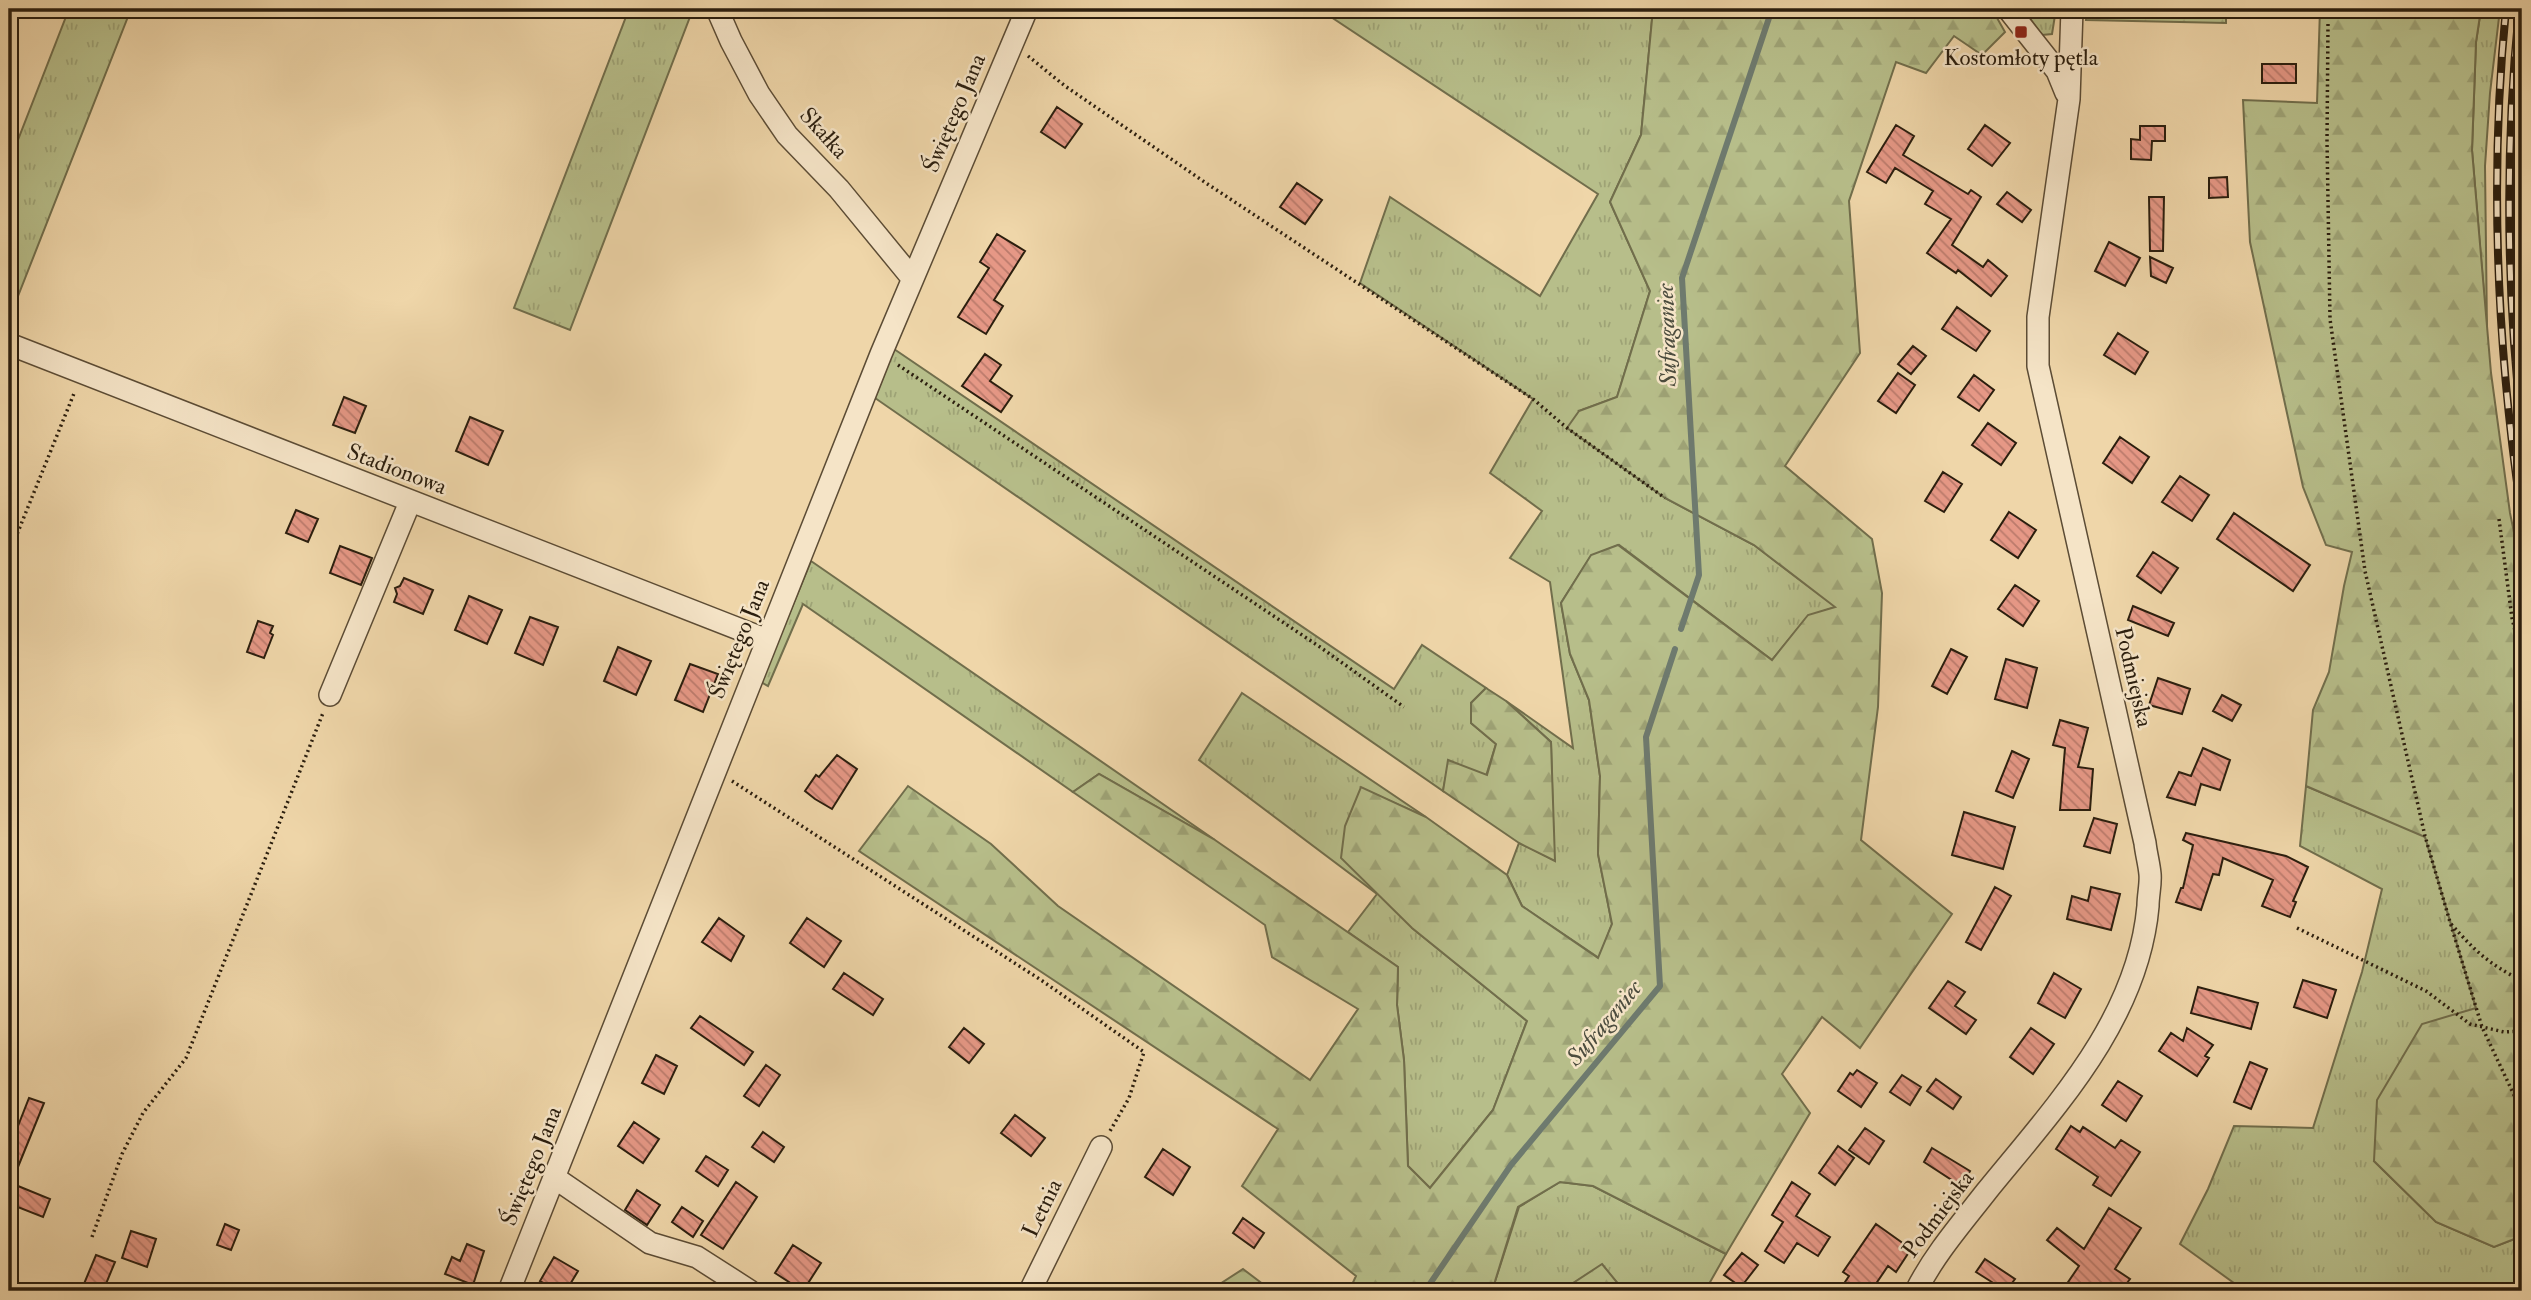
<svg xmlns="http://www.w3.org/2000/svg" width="2531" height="1300" font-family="'IM FELL Double Pica',serif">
	<defs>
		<pattern id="grass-tufts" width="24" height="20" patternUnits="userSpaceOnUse" patternTransform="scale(1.75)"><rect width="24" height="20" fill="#b7be8a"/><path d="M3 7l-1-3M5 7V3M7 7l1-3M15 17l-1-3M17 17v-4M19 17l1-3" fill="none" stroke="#9ea376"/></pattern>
		<pattern id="forest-firs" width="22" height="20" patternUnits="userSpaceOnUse" patternTransform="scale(1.75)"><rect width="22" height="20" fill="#b7be8a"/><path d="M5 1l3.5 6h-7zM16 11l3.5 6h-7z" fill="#9ea376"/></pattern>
		<pattern id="building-back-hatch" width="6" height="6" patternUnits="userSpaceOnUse" patternTransform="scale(1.75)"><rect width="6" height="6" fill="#e69886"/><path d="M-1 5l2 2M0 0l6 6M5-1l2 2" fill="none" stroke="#bb7b6c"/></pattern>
	</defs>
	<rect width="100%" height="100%" fill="#efd6a9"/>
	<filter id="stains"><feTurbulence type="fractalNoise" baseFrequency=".00286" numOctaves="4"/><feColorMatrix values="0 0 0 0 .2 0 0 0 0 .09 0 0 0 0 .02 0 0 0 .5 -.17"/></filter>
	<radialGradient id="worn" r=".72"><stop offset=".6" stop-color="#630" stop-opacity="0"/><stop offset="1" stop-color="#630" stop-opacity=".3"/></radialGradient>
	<!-- grass -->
	<path fill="url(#grass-tufts)" stroke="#716e4c" stroke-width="2" d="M69,9h62l-122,310v-156z
		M629,9h64l-123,321 -56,-22z
		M1319,9h334l-12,126 -31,67 40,89 -33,106 -38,14 86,87 89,47 82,62 -28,9 -36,44 -153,-115 -28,11 -30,47 9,51 19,46 11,76 -2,78 14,70 -13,34 -77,-52 -15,-31 12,-32 35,17 -3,-118 -45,-41 67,47 -23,-166 -40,-24 32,-47 -52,-38 43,-74 -173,-116 30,-86 150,99 58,-102z
		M2023,9h33l-4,25 -10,1z
		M2481,9h19l-10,84 -5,73 2,164 -15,-180 4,-108z
		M894,349l500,340 28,-44 64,43 -15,15v20l25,21 -10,32 -37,-15 -6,30 -568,-393z
		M811,561l404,279 -116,-66 -26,18 -270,-188 -35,82 -7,-4z
		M1242,693l184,124 -65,-29 51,140 115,93 -34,89 -63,78 -22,-22 -4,-106 -7,-55 1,-38 -50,-35 29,-38 -178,-134z
		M2306,786l119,50 51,172 -102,153 62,61 58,25 28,-11v55h-277l-65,-47 28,-55 26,-63 79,2 49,-156 20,-83 -82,-43z
		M1560,1182l33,4 133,68 -21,37h-81l-22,-26 -41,26h-69l27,-84z"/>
	<!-- forest -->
	<path fill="url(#forest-firs)" stroke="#716e4c" stroke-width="2" d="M1653,9h339l13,23 -23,23 -28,-19 -28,37 -30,-11 -47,139 11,152 -75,113 87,73 10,54 -4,114 -17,133 91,74 -92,134 -38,-31 -40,57 28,39 -84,141 -133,-68 -33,-4 -42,25 -26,84h-143l7,-15 -114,-90 36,-57 -419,-278 49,-65 83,58 67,62 252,174 48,-71 -86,-52 -7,-32 -192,-133 26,-18 116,66 183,127 -1,38 7,55 4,106 22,22 63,-78 34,-89 -115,-93 -71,-70 4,-32 16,-39 65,30 81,58 15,31 76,52 14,-34 -14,-70 2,-78 -11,-76 -19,-46 -9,-51 30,-48 27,-10 154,115 36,-45 27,-8 -81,-62 -89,-47 -98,-70 12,-17 38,-14 33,-106 -40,-89 31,-67z
		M2087,9h139v14l-140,-3z
		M2320,9h161l-5,33 -4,108 19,223 19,140 12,59v664l-28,11 -58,-25 -62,-61 3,-61 45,-76 54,-16 -51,-171 -119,-51 7,-76 16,-38 15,-86 8,-34 -26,-7 -23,-58 -53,-245 -7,-142 74,3z
		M1486,688l20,13 45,41 4,119 -36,-18 -76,-52 5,-31 39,15 9,-31 -25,-21v-20z
		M1602,1264l22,27h-63z
		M1243,1269l29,22h-63z"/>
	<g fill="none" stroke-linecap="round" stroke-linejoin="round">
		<!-- stream -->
		<path stroke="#6e7a6e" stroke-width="6" d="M1681,629l18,-54 -17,-297 90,-269
			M1425,1291l86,-126 149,-179 -14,-249 29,-88"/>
	</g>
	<!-- building -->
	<path fill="url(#building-back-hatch)" stroke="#2b1e0e" stroke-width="2" d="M2262,64h34v19h-34z
		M1057,107l25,17 -17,24 -24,-16z
		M1896,125l18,11 -11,19 65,39 3,-4 10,7 -29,48 31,22 5,-7 19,16 -16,20 -33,-26 -2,3 -29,-20 24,-34 -26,-15 8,-13 -38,-23 -9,15 -19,-11z
		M1985,125l25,18 -18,23 -24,-17z
		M2140,126h25v15h-13l-1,19 -20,-1v-20l9,1z
		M2227,177l1,20 -19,1v-20z
		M1297,183l25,17 -17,24 -25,-17z
		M2007,192l24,18 -9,12 -25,-18z
		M2149,197h15l-1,54h-13z
		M997,234l28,17 -31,49 9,6 -17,28 -28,-17 31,-49 -9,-6z
		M2109,242l31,16 -15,28 -30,-15z
		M2150,257l23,11 -7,15 -15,-7z
		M1957,307l33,24 -14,20 -34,-22z
		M2118,333l30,19 -13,22 -31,-19z
		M1913,346l13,10 -15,18 -13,-10z
		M985,354l16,11 -11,16 22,15 -11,16 -39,-26z
		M1898,373l17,12 -19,28 -18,-12z
		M1974,375l20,15 -15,21 -21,-14z
		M344,397l22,9 -11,27 -22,-8z
		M470,417l33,14 -15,34 -32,-14z
		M1988,423l28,20 -15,22 -29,-20z
		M2120,437l29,20 -17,26 -29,-20z
		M1943,472l19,12 -18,28 -19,-11z
		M2180,476l29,19 -17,26 -30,-19z
		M296,510l22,9 -10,23 -22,-9z
		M2009,512l27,18 -18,28 -27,-18z
		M2234,513l76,52 -17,26 -76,-52z
		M340,546l32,12 -11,27 -31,-12z
		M2153,552l25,16 -17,25 -24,-17z
		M404,578l29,12 -10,24 -29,-12 3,-8 -2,-6 5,-2z
		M2015,585l24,16 -16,25 -25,-17z
		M469,596l33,14 -15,34 -32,-14z
		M2133,606l41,17 -6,13 -40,-16z
		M530,617l28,10 -15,38 -28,-12z
		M258,621l15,5 -3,7 3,2 -9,23 -17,-6z
		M618,647l33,14 -15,34 -32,-14z
		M1951,649l16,8 -20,37 -15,-8z
		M2006,659l31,9 -10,40 -32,-9z
		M690,664l28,10 -15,38 -28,-12z
		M2158,678l32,11 -8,25 -33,-9z
		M2222,695l19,10 -9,16 -19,-10z
		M2060,720l28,8 -10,39 15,2 -3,41h-30l5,-62 -12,-3z
		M2203,748l27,12 -10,30 -19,-6 -6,21 -28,-8 12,-25 12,4z
		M2012,751l17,8 -16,39 -17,-7z
		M837,755l20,14 -25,40 -17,-10 -10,-8 11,-16 3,2z
		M1964,812l51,15 -12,42 -51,-14z
		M2094,818l23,6 -7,29 -26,-7z
		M2186,833l100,23 22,11 -15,34 3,1 -6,15 -28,-11 11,-26 -50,-22 -4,17 -6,-1 -12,36 -25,-8 5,-14h2l10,-43 -10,-5z
		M1995,887l16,9 -30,54 -15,-8z
		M2091,887l29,7 -9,36 -44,-11 5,-23 16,5z
		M719,918l25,18 -13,25 -29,-19z
		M807,918l34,23 -17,26 -34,-24z
		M844,973l39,26 -10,16 -40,-26z
		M2054,973l27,16 -16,29 -27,-15z
		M2303,980l33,10 -9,28 -33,-11z
		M1948,981l17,11 -10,14 21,14 -10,14 -37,-26z
		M2198,987l60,16 -7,26 -60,-16z
		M700,1016l53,36 -9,13 -53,-37z
		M964,1028l20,16 -15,19 -20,-16z
		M2031,1028l23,16 -21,30 -23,-17z
		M2187,1028l26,17 -8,11 4,2 -12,18 -38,-25 12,-18 12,8z
		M656,1055l21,11 -13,28 -22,-11z
		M2250,1062l17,7 -16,40 -17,-7z
		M766,1065l14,10 -21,31 -15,-10z
		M1857,1070l20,13 -16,24 -23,-16 12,-18 3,2z
		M1902,1075l19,12 -11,18 -20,-13z
		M1936,1079l25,18 -8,12 -26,-18z
		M2118,1081l24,15 -16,25 -24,-16z
		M29,1098l15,5 -35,86v-47l4,-12 3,1z
		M1015,1115l30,23 -14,18 -30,-23z
		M634,1122l25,17 -16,24 -25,-17z
		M2071,1126l9,6 3,-5 32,21 6,-8 19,12 -29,44 -18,-11 5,-8 -42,-28z
		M1865,1128l19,13 -15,23 -20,-14z
		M763,1132l21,15 -10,15 -22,-15z
		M1838,1146l16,12 -19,27 -16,-12z
		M1932,1148l38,23 -9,15 -37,-24z
		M1163,1149l27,18 -17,28 -28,-18z
		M706,1156l22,14 -10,16 -22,-15z
		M736,1182l21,15 -34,52 -22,-14z
		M1792,1182l18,12 -14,22 34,21 -12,19 -21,-13 -13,20 -19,-12 18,-29 -11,-7z
		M18,1186l32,13 -7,18 -33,-13z
		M637,1190l23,15 -13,20 -22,-15z
		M682,1207l21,14 -10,16 -21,-15z
		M2109,1208l32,20 -26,41 15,10 -9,12h-59l17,-25 -32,-26 10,-12 27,21z
		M1243,1218l21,15 -10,15 -21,-15z
		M225,1224l14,6 -8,20 -14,-5z
		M1876,1224l35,25 -15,23 -8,-6 -17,25h-32l10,-15 -6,-4z
		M131,1231l25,8 -9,28 -25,-9z
		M467,1244l17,7 -11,34 -28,-11 7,-17 8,4z
		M793,1245l28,18 -18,28 -28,-18z
		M1742,1253l16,12 -17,22 -17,-12z
		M96,1255l19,7 -12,29h-22z
		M554,1257l24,14 -12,20h-8l-18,-10z
		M1985,1259l30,20 -9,12 -30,-19z"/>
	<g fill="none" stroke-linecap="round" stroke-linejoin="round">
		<defs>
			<path id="minor" d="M717,9l14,32 28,53 28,41 52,54 73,89
				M2008,9l49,62 9,22
				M9,344l758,296
				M330,695l80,-193
				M555,1178l95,65 47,14 53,34
				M509,1291l372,-937 146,-345
				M1030,1291l71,-144
				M1916,1291c18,-36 45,-67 70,-99 69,-85 152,-172 162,-286 0,-11 3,-22 2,-32 -1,-11 -4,-21 -5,-31l-107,-477v-49l31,-218 3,-90"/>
		</defs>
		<!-- minor casing -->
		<use href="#minor" stroke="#5c4c35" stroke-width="24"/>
		<!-- path -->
		<path stroke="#2b1e0e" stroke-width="3.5" stroke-dasharray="2 3.5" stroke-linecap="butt" d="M2328,24l-1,117 3,178 35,252 60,265 25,86 32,105 40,85
			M1028,56l37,30 141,97 327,216 34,29 98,70
			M898,365l422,282 84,60
			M2499,519l13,99 10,42
			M9,554l66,-163
			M732,781l309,199 103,72 -15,46 -19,33
			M2451,924c26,29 37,39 71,57
			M2297,928l129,63 44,33 34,8 18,-1
			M92,1237l30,-83 21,-41 43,-55 137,-345"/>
		<!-- minor -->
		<use href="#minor" stroke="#f5e4c7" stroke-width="21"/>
		<defs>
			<path id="rail" d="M2506,9c-17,170 -9,340 16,509
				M2519,9c-14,140 -13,280 3,420"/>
		</defs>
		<!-- rail casing -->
		<use href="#rail" stroke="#2b1e0e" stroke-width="8"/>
		<!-- rail -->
		<use href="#rail" stroke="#f5e4c7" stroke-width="5" stroke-dasharray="16" stroke-linecap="butt"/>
	</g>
	<!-- markers -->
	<rect fill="#8f2418" stroke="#f5e4c7" stroke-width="2.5" x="2014" y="25" width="14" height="14" rx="3.5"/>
	<g text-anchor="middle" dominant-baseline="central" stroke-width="5" stroke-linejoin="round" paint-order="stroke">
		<!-- poi labels -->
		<g font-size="23" fill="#2b1e0e" stroke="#f5e4c7">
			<text x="2021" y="57">Kostomłoty pętla</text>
		</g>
		<!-- street labels -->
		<g font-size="23" fill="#2b1e0e" stroke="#f5e4c7">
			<text transform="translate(954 113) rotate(-67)">Świętego Jana</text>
			<text transform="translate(824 133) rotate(48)">Skałka</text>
			<text transform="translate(397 469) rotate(21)">Stadionowa</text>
			<text transform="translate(739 639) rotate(-68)">Świętego Jana</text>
			<text transform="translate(2134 677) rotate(77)">Podmiejska</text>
			<text transform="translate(531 1166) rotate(-68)">Świętego Jana</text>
			<text transform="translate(1042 1208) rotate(-64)">Letnia</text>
			<text transform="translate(1938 1214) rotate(-53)">Podmiejska</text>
		</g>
		<!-- water labels -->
		<g font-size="24" font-style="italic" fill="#4c4c3e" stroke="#f5e4c7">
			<text transform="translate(1667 335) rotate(-92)">Sufraganiec</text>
			<text transform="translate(1604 1023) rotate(-50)">Sufraganiec</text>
		</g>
	</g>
	<!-- margin -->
	<rect width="2531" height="1300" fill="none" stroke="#efd6a9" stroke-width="35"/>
	<rect x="10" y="10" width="2510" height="1279" fill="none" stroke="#2b1e0e" stroke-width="3.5"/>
	<rect x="18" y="18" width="2496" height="1265" fill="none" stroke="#2b1e0e" stroke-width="2"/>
	<rect width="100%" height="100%" filter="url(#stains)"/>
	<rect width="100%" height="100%" fill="url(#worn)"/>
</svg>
